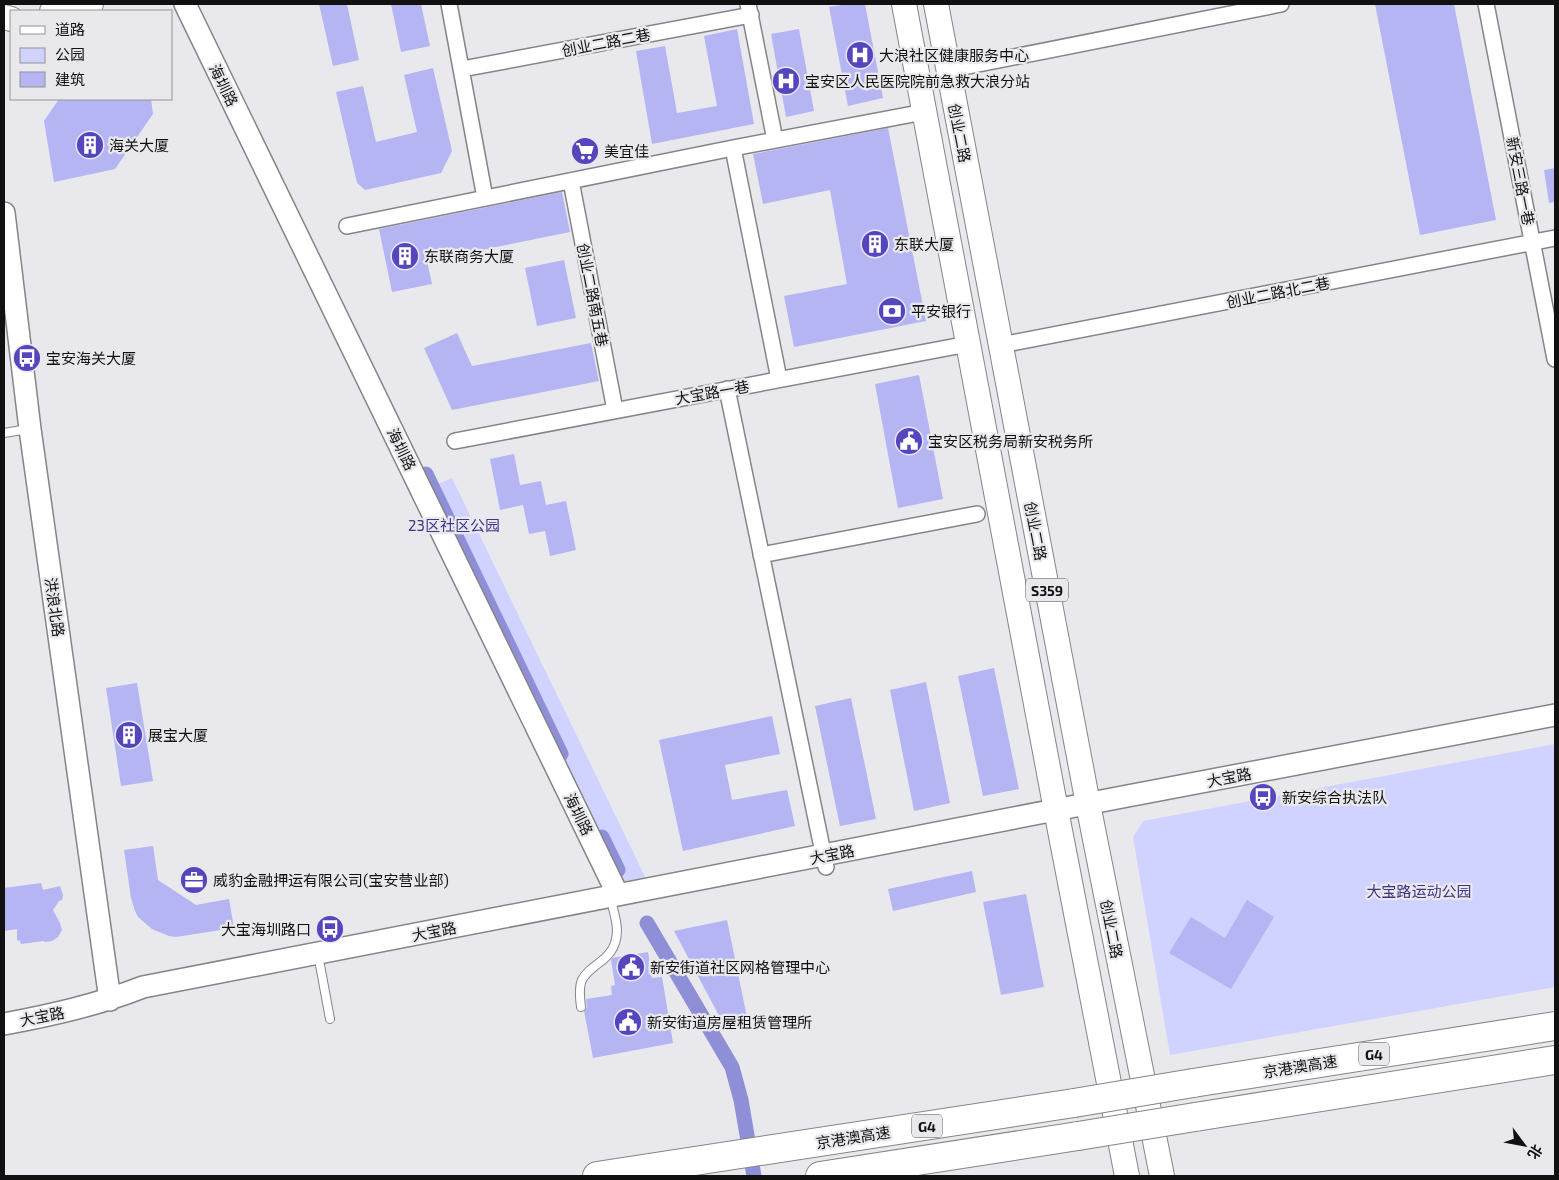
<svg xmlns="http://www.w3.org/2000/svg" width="1559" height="1180" font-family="'Exo 2','Noto Sans SC',sans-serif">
	<rect width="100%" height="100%" fill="#e9e9ed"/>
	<!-- green -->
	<path fill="#d0d2ff" d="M452,478l199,411 -33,6 -201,-402z
		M1555,744v243l-385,68 -37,-218 10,-16z"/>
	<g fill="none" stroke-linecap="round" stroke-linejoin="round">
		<!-- canal -->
		<path stroke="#8f8fd8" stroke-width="15" d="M426,474l135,280
			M602,837l16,33
			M647,923l85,144 9,33 13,76"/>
	</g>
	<!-- building -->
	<path fill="#b4b5f2" d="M319,4h28l12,56 -26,6z
		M391,4h30l9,42 -29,6z
		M847,4h18l18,94 -35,8 -19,-99z
		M1375,4h79l42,216 -76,15z
		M737,29l17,95 -102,20 -16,-93 29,-5 12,67 40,-7 -13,-70z
		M799,29l15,82 -28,6 -15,-83z
		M433,68l19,83 -11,22 -76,17 -8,-7 -21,-91 27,-6 13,56 41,-10 -13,-57z
		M59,99h92l2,15 -38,55 -61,13 -10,-61z
		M888,128l38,193 -132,26 -10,-51 63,-12 -17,-94 -67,14 -10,-50z
		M1555,168v34l-6,1 -5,-33z
		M562,192l8,40 -143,29 5,23 -40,8 -13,-63z
		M564,260l12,58 -39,8 -12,-58z
		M457,333l15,33 119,-23 8,38 -147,29 -28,-62z
		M919,375l24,124 -45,9 -23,-124z
		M514,454l6,31 21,-4 5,24 20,-4 10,49 -26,6 -5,-25 -16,3 -6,-29 -23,5 -10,-51z
		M994,668l25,121 -36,7 -25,-120z
		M926,682l24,121 -36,8 -24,-121z
		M137,683l16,98 -32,5 -15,-98z
		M851,698l25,121 -36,7 -25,-120z
		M772,716l8,38 -55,11 7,35 55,-10 8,36 -112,25 -24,-111z
		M153,846l5,34 38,25 33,-6 5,29 -58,9 -7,-1 -17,-7 -14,-12 -3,-6 -4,-13 -7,-48z
		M972,871l4,21 -83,19 -5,-22z
		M41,883l2,7 17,-4 3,9 -1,5 -3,1 -6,9 7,13 2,7 -4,7 -6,4 -6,1 -3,-1 -22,3 -1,-3 -3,-1v-11l-13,2v-43z
		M1026,894l18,93 -43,8 -18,-93z
		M1247,900l27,17 -43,72 -62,-36 22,-36 34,21z
		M727,920l21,102 -23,5 -51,-96z
		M648,952l4,26 10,-1 11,66 -80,15 -9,-47 3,-4 -1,-8 26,-4 -1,-9 4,-1 -4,-25 1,-2z"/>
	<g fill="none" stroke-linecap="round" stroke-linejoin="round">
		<defs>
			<path id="lane" d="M4,433l24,-4
				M320,965l10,54
				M581,1007c-4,-29 1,-31 23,-48 5,-5 9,-9 11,-16 4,-12 1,-23 -2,-35"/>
			<path id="street" d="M449,4l36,194
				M748,4l27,136
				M1486,4l69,355
				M462,69l289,-54
				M948,70l333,-66
				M733,148l46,231
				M571,181l44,229
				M347,226l386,-78 191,-36
				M1001,345l554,-107
				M727,389l99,478
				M455,441l513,-97
				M761,555l216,-41"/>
			<path id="secondary" d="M185,4l433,891
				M4,213l26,216 80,571
				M4,1024c48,-9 93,-19 139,-37l974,-189 438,-83"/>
			<path id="primary" d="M904,4l152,806 71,366
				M936,4l152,800 74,372
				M52,11l39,-7
				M4,17l7,2"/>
			<path id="highway" d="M1193,1083l362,-57
				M1195,1117l360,-57
				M597,1176l477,-73
				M820,1176l258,-40"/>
		</defs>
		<!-- lane casing -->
		<use href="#lane" stroke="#858589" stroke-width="10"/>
		<!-- street casing -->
		<use href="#street" stroke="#858589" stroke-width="18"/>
		<!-- secondary casing -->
		<use href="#secondary" stroke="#858589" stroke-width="24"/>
		<!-- primary casing -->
		<use href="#primary" stroke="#858589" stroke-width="26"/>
		<!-- highway casing -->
		<use href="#highway" stroke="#858589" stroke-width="30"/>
		<!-- lane -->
		<use href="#lane" stroke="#fff" stroke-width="8"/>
		<!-- street -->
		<use href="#street" stroke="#fff" stroke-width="15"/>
		<!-- secondary -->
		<use href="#secondary" stroke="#fff" stroke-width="21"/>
		<!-- primary -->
		<use href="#primary" stroke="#fff" stroke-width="24"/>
		<!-- highway -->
		<use href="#highway" stroke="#fff" stroke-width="28"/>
		<defs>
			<path id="highway-bridge" d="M1074,1103l119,-20
				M1078,1136l117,-19"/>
		</defs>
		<!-- highway-bridge casing -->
		<use href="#highway-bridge" stroke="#858589" stroke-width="30" stroke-linecap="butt"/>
		<!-- highway-bridge -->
		<use href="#highway-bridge" stroke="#fff" stroke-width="28"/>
	</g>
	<!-- icons -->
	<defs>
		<symbol id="hospital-disc" viewBox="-11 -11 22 22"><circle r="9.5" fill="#5646bd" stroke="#e9e9ed"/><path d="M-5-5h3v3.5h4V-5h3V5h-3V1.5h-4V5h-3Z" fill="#fff"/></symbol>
		<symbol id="building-disc" viewBox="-11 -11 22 22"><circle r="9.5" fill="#5646bd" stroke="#e9e9ed"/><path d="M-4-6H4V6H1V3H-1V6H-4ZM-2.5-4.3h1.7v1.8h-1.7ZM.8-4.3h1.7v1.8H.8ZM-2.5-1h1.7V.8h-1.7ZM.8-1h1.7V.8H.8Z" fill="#fff"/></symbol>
		<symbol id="supermarket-disc" viewBox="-11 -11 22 22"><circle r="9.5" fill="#5646bd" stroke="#e9e9ed"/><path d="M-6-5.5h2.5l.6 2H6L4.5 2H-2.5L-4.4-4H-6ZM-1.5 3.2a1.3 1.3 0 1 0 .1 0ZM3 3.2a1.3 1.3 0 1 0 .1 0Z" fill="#fff"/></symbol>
		<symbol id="bank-disc" viewBox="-11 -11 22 22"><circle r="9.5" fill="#5646bd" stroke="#e9e9ed"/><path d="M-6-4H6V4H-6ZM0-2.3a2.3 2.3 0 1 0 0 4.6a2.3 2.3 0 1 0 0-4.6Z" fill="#fff"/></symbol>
		<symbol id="bus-disc" viewBox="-11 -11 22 22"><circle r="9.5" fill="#5646bd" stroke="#e9e9ed"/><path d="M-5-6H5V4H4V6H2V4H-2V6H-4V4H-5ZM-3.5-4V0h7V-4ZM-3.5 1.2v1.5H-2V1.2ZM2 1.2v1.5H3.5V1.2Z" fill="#fff"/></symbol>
		<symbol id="civic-disc" viewBox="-11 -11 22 22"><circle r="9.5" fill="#5646bd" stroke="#e9e9ed"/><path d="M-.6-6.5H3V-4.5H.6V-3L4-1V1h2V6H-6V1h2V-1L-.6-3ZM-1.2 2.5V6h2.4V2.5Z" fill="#fff"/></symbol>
		<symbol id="office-disc" viewBox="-11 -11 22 22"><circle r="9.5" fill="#5646bd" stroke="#e9e9ed"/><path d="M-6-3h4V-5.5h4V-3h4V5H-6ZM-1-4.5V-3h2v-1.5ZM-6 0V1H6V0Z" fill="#fff"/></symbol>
	</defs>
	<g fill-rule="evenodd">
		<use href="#hospital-disc" x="844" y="39" width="32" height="32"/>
		<use href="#hospital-disc" x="770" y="65" width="32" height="32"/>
		<use href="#building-disc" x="74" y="129" width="32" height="32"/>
		<use href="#supermarket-disc" x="569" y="135" width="32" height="32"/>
		<use href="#building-disc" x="859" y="228" width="32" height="32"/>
		<use href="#building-disc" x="389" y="240" width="32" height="32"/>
		<use href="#bank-disc" x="876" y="295" width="32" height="32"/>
		<use href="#bus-disc" x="11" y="342" width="32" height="32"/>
		<use href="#civic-disc" x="893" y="425" width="32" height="32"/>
		<use href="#building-disc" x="113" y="719" width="32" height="32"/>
		<use href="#bus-disc" x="1247" y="781" width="32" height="32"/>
		<use href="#office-disc" x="178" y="864" width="32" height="32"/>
		<use href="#bus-disc" x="314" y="913" width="32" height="32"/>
		<use href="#civic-disc" x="615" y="951" width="32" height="32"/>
		<use href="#civic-disc" x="612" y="1006" width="32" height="32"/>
	</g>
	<g text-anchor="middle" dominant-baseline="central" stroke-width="4.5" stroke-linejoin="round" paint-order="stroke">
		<!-- shield labels -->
		<g fill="#e9e9ed" stroke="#525254" stroke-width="1">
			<rect x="1026" y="578.5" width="42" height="23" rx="4"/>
			<rect x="1359" y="1042.5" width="30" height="23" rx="4"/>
			<rect x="912" y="1114.5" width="30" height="23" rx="4"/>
		</g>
		<g font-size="14" font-weight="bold" fill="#111112">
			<text x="1047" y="590">S359</text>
			<text x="1374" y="1054">G4</text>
			<text x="927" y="1126">G4</text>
		</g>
		<!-- street labels -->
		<g font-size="15" fill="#111112" stroke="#e9e9ed">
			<text transform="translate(606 42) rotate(-11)">创业二路二巷</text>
			<text transform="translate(224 85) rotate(64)">海圳路</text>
			<text transform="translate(960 133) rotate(79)">创业二路</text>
			<text transform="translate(1521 181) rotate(79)">新安三路一巷</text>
			<text transform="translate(1278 292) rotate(-11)">创业二路北二巷</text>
			<text transform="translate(593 295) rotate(79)">创业二路南五巷</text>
			<text transform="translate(712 392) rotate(-10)">大宝路一巷</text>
			<text transform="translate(402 449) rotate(64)">海圳路</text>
			<text transform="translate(1036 531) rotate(79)">创业二路</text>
			<text transform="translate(55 607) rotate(82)">洪浪北路</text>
			<text transform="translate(1229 777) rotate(-11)">大宝路</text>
			<text transform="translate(579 814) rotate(64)">海圳路</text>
			<text transform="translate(832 854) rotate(-11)">大宝路</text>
			<text transform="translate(1112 929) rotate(79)">创业二路</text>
			<text transform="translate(434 931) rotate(-11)">大宝路</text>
			<text transform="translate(42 1016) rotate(-11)">大宝路</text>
			<text transform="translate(1300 1066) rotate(-9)">京港澳高速</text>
			<text transform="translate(853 1137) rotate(-9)">京港澳高速</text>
		</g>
		<!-- poi labels -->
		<g font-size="15" fill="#111112" stroke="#e9e9ed" text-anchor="start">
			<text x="879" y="55">大浪社区健康服务中心</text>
			<text x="805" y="81">宝安区人民医院院前急救大浪分站</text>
			<text x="109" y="145">海关大厦</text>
			<text x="604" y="151">美宜佳</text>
			<text x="894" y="244">东联大厦</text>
			<text x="424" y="256">东联商务大厦</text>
			<text x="911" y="311">平安银行</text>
			<text x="46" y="358">宝安海关大厦</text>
			<text x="928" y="441">宝安区税务局新安税务所</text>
			<text x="148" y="735">展宝大厦</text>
			<text x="1282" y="797">新安综合执法队</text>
			<text x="213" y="880">威豹金融押运有限公司(宝安营业部)</text>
			<text x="311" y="929" text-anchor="end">大宝海圳路口</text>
			<text x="650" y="967">新安街道社区网格管理中心</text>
			<text x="647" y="1022">新安街道房屋租赁管理所</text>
		</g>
		<!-- park labels -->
		<g font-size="15" fill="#3d3389" stroke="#e9e9ed">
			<text x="454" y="525">23区社区公园</text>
			<text x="1419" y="891">大宝路运动公园</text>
		</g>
	</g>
	<!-- border -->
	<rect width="1559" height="1180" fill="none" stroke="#111112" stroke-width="10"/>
	<!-- legend -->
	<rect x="10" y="10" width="162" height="90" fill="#e9e9ed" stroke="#939395"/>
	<rect x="20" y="26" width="25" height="8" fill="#ffffff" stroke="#939395"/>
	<text x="55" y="35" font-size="15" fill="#111112">道路</text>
	<rect x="20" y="48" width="25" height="15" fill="#d0d2ff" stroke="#939395"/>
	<text x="55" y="60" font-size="15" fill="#111112">公园</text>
	<rect x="20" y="72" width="25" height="15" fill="#b4b5f2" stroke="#939395"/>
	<text x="55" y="85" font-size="15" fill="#111112">建筑</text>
	<!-- north arrow -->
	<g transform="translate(1524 1145) rotate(122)" stroke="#e9e9ed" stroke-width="4" paint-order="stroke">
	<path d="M0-4L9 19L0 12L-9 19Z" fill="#111112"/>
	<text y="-8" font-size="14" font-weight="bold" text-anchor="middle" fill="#111112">北</text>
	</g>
</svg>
